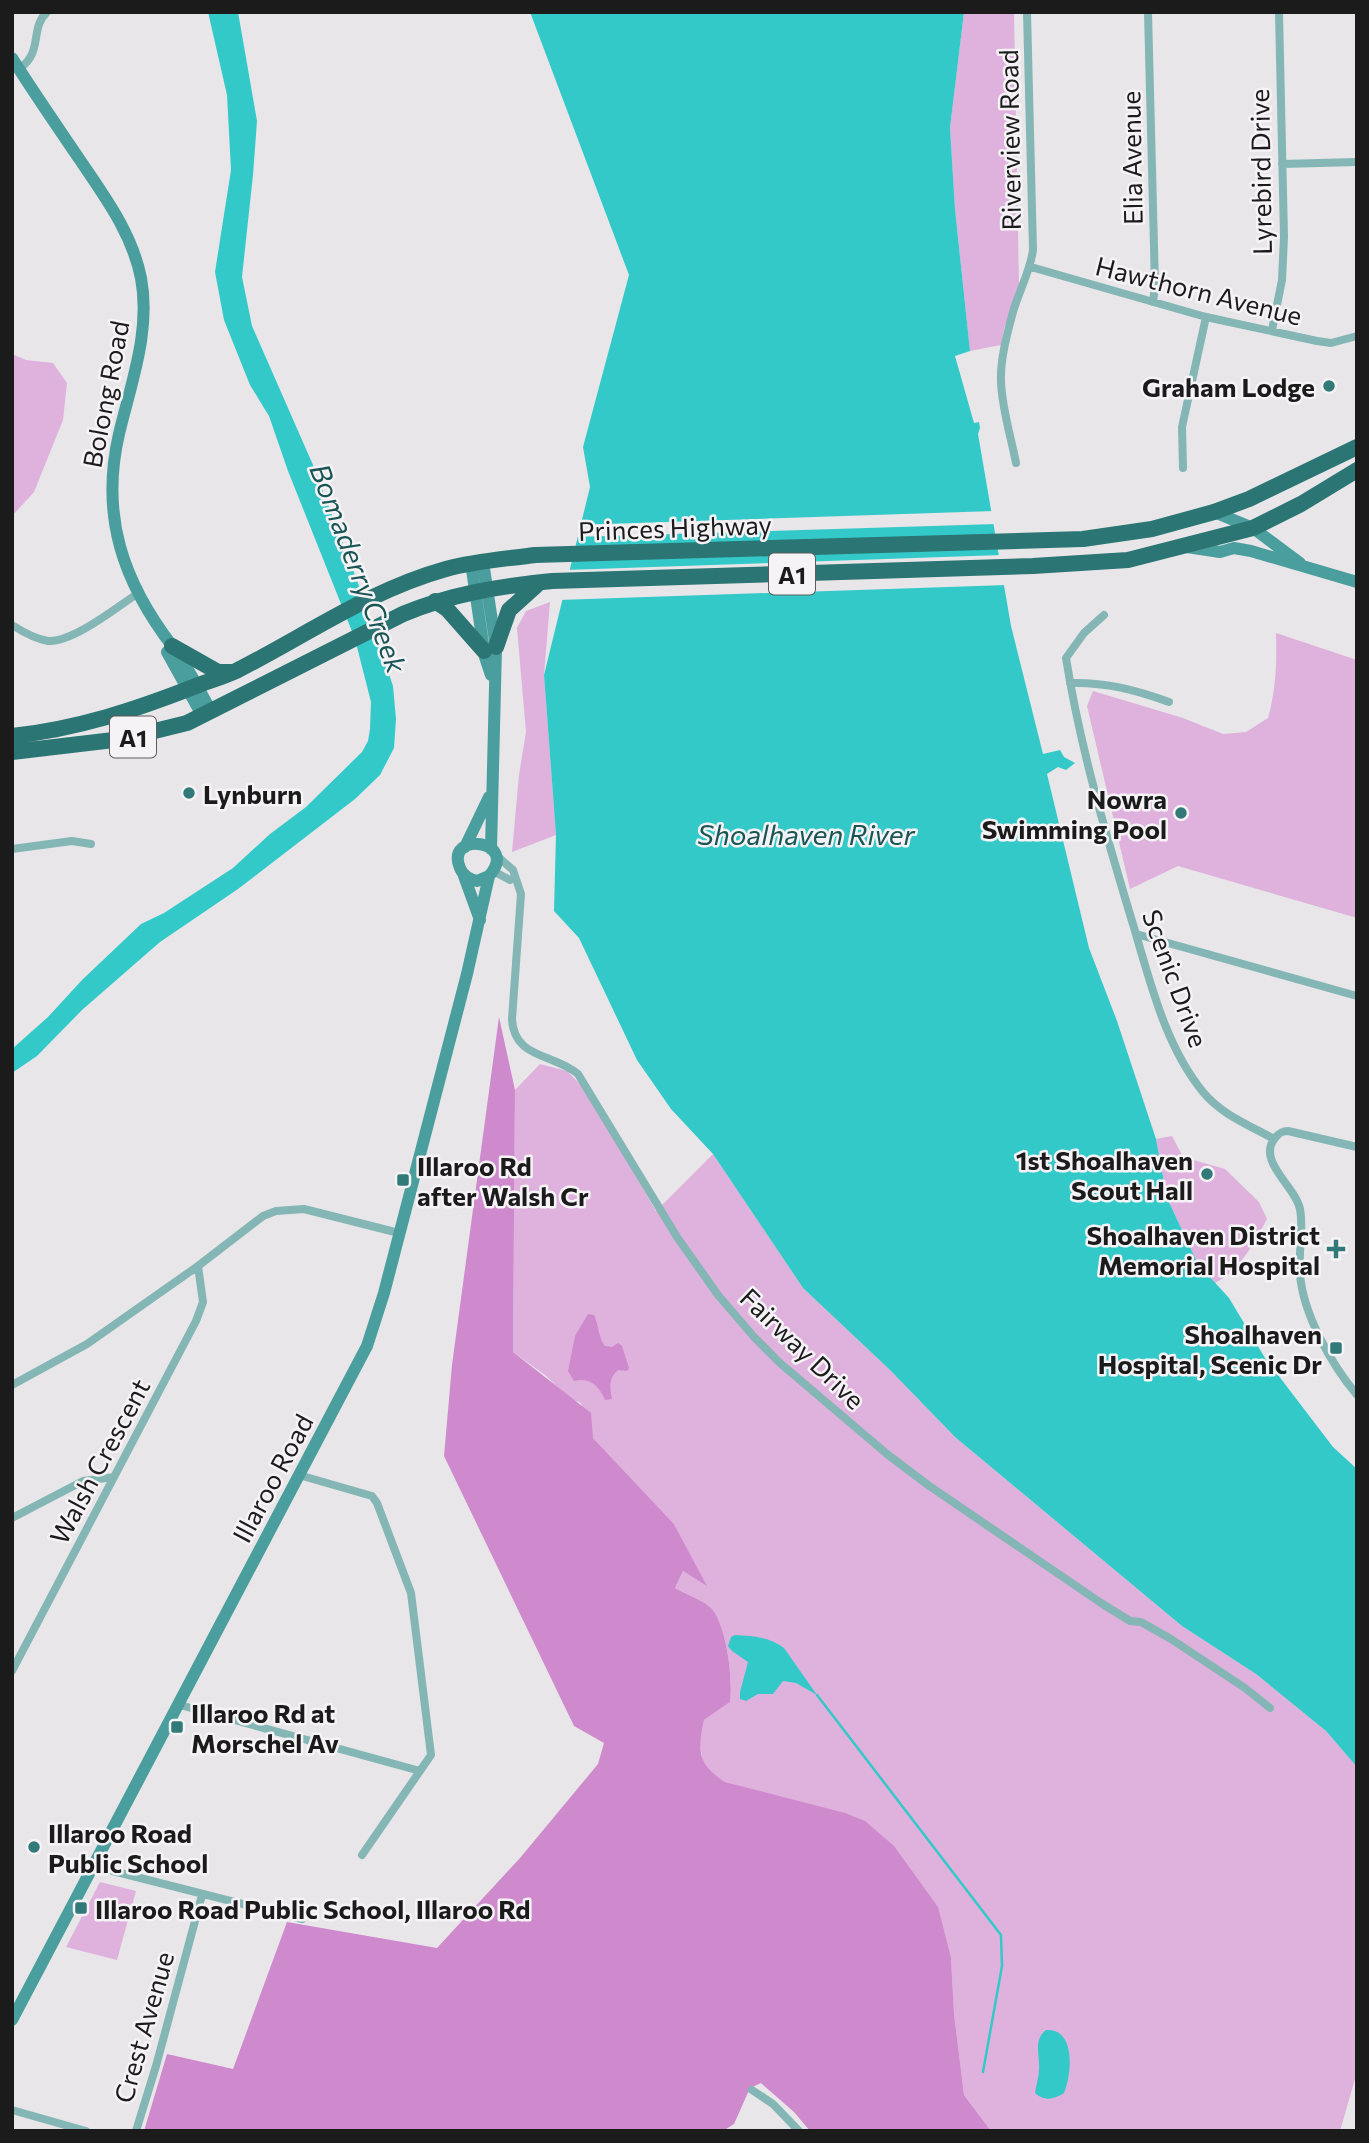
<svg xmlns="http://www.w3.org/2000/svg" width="1369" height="2143" font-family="Commissioner,sans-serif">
	<rect width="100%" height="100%" fill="#e8e6e8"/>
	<!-- green -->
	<path fill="#dfb1dd" d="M964,12h50l5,274 -15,43 -3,16 -31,6 -15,-142 -5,-81z
		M12,354l14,6 27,3 14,20 -4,37 -29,72 -22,24z
		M550,602l-6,73 12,160 -44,17 7,-77 7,-43 -9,-104 9,-17z
		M1276,633l81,27v258l-179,-52 -48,23 -43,-183 6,-15 90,27 40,16 23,-2 22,-14c8,-29 9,-55 8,-85z
		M540,1064l27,7 18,18 71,122 57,-57 90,134 87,82 65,67 227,189 74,48 70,57 31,36v305l-17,59h-349l-27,-36 -10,-82 -3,-55 -171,-161 -55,-15 -17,-10 -5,-11 -4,-21 5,-20 26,-18c3,-24 -3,-72 -17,-92 -7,-9 -28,-16 -38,-22l8,-17 23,14 -32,-61 -81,-86 -12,-35 -12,-5 -24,-23 -32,-23 2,-262z
		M1172,1136l11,21 42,12 34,33 8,17c-13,24 -27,52 -52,64l-17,-19 -31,-66 -11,-59z
		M100,1882l36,9 -19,69 -51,-13z"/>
	<!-- forest -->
	<path fill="#ce8acc" d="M499,1017l16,73 -2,262 78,61 2,25 81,86 33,62 -24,-15 -8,17c10,6 31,13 38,22 14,20 20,68 17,92l-26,18c-7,31 -6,45 21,62l120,31 20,8 29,25 44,61 13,51 3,55 10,82 27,36h-181l-16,-19 -33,-29 -11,5 -16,36 -11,7h-579l23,-77 66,15 54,-147 150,26 83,-90 78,-94 6,-21 -30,-17 -130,-270 8,-91z
		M588,1314l6,1c5,10 4,22 11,31l7,1 6,-4 4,3 7,22 -2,3 -9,-1c-10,9 -8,17 -6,29l-7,1c-6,-14 -15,-23 -31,-19l-6,-10 7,-35z"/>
	<!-- water -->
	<path fill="#34c9c9" d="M208,12h30l19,109 -4,54 -11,102 10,49 61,139 45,118 35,103 3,33 -2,29 -14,27 -25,24 -117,90 -78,53 -78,68 -45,46 -25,17v-24l36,-32 34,-37 59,-56 23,-11 69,-45 37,-34 36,-27 56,-55 6,-11 2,-12 1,-27 -16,-63 -67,-168 -19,-55 -19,-31 -26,-65 -9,-48 16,-102 -4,-75z
		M530,12h434l-14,116 5,81 15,142 -15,5 19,67 5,-1 1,6 -2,6 33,192 32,128 17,-4 4,7 11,6 -9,7 -8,-3 -11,7 42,174 28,73 39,118 11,59 31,66 31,34 36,60 68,89 24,22v298l-31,-36 -70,-57 -74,-48 -227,-189 -65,-67 -87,-82 -90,-134 -42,-45 -34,-49 -58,-122 -25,-27 2,-76 -12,-160 46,-188 -7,-40 46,-172z
		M735,1635c18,1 35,2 49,13l33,47 -21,-12 -13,-2 -10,13h-15l-12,7 -6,-2v-7l8,-30 -16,-11 -4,-5 3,-9z
		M1046,2030c30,-2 26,44 18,63 -9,6 -20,9 -29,0 1,-8 4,-16 4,-24 1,-14 -6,-29 7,-39z"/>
	<!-- pier -->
	<path fill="#e8e6e8" d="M994,511l2,13 -423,13 4,-12z
		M1002,555l5,30 -449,15 7,-30z"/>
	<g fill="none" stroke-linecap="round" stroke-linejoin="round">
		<!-- stream -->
		<path stroke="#34c9c9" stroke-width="2.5" d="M817,1695l184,240 1,31 -19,106"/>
		<!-- street -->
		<path stroke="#83b6b5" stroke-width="8" d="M1148,12l7,274 -2,16
			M19,69c25,-17 10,-40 28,-57
			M1282,164l75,-2
			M1031,267l175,50 111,24 14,2 26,-7
			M1272,330l10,-50 2,-43 -5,-225
			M1016,463c-5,-26 -14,-54 -15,-81 -1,-22 6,-48 12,-70 6,-21 17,-40 20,-62l-6,-238
			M1183,468l-1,-41 24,-110
			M1104,615l-20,18 -18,25c14,89 40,177 66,263 18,59 32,123 71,171 19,23 46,33 71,47
			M12,625c11,7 23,14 36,16 24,2 69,-34 89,-47
			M1070,683c36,-1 66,7 99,19
			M12,849l60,-8 19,3
			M496,855l17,15 8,24 -9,125c2,40 41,34 66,55l99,163 41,58 36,42 26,26 107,91 41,31 173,118 29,18 11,1 30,17 74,49 25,20
			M493,871l17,9 5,-3
			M1136,934l221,62
			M1357,1147l-69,-16c-6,0 -9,2 -13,7 -19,23 21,49 25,71 4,22 -2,44 0,65 3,40 31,90 57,121
			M12,1385l75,-41 111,-78 65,-50 13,-5 28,-2 95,24
			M299,1475l73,21 5,7 34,90 20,162 -69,100
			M12,1518l71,-37 31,-4
			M12,1671l184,-350 7,-19 -5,-36
			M180,1705l240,66
			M93,1866l209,53
			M752,2090l21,14 26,27
			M12,2110l74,21
			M136,2131l20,-65 46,-171"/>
		<!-- secondary -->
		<path stroke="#4a9e9d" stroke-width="12" d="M12,58c22,35 45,68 68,102 25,37 52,73 61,118 10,53 -10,105 -22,156 -19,82 4,148 54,213 15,20 26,43 38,64
			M1214,512l39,16 47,35
			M1187,547l33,5 14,-4 17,3 106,31
			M483,562l13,85 -5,202
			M471,563l14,94 6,18
			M167,652l35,63
			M465,847l24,-50
			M464,876l16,44
			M12,2020l355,-674 17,-53 83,-319 22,-98c32,-36 -45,-46 -29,-8 3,8 9,11 17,13l12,-5"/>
		<!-- highway -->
		<path stroke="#2b7574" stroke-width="16" d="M435,601l12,8 37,42
			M172,646l46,26h14
			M496,647l13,-37 30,-27
			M12,736c65,-7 123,-26 184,-50 13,-5 27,-9 40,-15 69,-35 134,-81 210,-102 29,-8 59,-10 89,-14l548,-16 69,-10 62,-17 35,-13 108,-52
			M12,752l110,-13 65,-16 216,-109c48,-20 97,-28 149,-33l481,-15 95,-6 125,-32 48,-24 56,-34"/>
	</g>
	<!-- markers -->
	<g fill="#317a79" stroke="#f5f3f5" stroke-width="2.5">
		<circle cx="1329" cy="386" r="7"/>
		<circle cx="189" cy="793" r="7"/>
		<circle cx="1181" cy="813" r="7"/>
		<circle cx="1207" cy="1174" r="7"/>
		<rect x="396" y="1173" width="14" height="14" rx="3.5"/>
		<path d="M1332.5 1238.5h7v7h7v7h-7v7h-7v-7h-7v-7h7z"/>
		<rect x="1329" y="1341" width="14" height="14" rx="3.5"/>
		<rect x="170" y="1720" width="14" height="14" rx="3.5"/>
		<circle cx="34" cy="1847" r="7"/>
		<rect x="74" y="1901" width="14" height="14" rx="3.5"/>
	</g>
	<g text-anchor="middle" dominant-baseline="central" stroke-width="5" stroke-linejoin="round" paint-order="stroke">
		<!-- shield labels -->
		<g fill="#f5f3f5" stroke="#5d5c5d" stroke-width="2">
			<rect x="769" y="553.5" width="46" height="41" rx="5"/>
			<rect x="110" y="716.5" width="46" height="41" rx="5"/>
		</g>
		<g font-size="24" font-weight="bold" fill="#1c1b1c">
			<text x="792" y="574">A1</text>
			<text x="133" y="737">A1</text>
		</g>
		<!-- street labels -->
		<g font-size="26" fill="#1c1b1c" stroke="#f5f3f5">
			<text transform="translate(1009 140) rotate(-91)">Riverview Road</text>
			<text transform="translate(1131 158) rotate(-91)">Elia Avenue</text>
			<text transform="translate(1260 172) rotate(-91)">Lyrebird Drive</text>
			<text transform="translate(1199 290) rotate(14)">Hawthorn Avenue</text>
			<text transform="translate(105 394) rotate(-79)">Bolong Road</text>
			<text transform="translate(675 527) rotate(-2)">Princes Highway</text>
			<text transform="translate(1176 978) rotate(70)">Scenic Drive</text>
			<text transform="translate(803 1348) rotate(44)">Fairway Drive</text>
			<text transform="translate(99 1461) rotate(-62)">Walsh Crescent</text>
			<text transform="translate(272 1478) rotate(-62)">Illaroo Road</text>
			<text transform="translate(143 2027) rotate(-74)">Crest Avenue</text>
		</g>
		<!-- poi labels -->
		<g font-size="26" font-weight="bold" fill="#1c1b1c" stroke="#f5f3f5" text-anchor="end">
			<text x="1315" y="386">Graham Lodge</text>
			<text x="203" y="793" text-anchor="start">Lynburn</text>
			<text x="1167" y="798">Nowra<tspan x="1167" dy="30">Swimming Pool</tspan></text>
			<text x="1193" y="1159">1st Shoalhaven<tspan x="1193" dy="30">Scout Hall</tspan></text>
			<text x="417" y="1165" text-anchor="start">Illaroo Rd<tspan x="417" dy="30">after Walsh Cr</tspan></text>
			<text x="1320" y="1234">Shoalhaven District<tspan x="1320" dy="30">Memorial Hospital</tspan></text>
			<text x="1322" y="1333">Shoalhaven<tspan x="1322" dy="30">Hospital, Scenic Dr</tspan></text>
			<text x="191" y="1712" text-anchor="start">Illaroo Rd at<tspan x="191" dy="30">Morschel Av</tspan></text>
			<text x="48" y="1832" text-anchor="start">Illaroo Road<tspan x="48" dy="30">Public School</tspan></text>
			<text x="95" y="1908" text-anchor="start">Illaroo Road Public School, Illaroo Rd</text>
		</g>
		<!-- water labels -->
		<g font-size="28" font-style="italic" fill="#195554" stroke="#f5f3f5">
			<text transform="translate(359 568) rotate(69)">Bomaderry Creek</text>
			<text x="806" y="834">Shoalhaven River</text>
		</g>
	</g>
	<!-- border -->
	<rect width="1369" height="2143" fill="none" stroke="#1c1b1c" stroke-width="28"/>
</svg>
